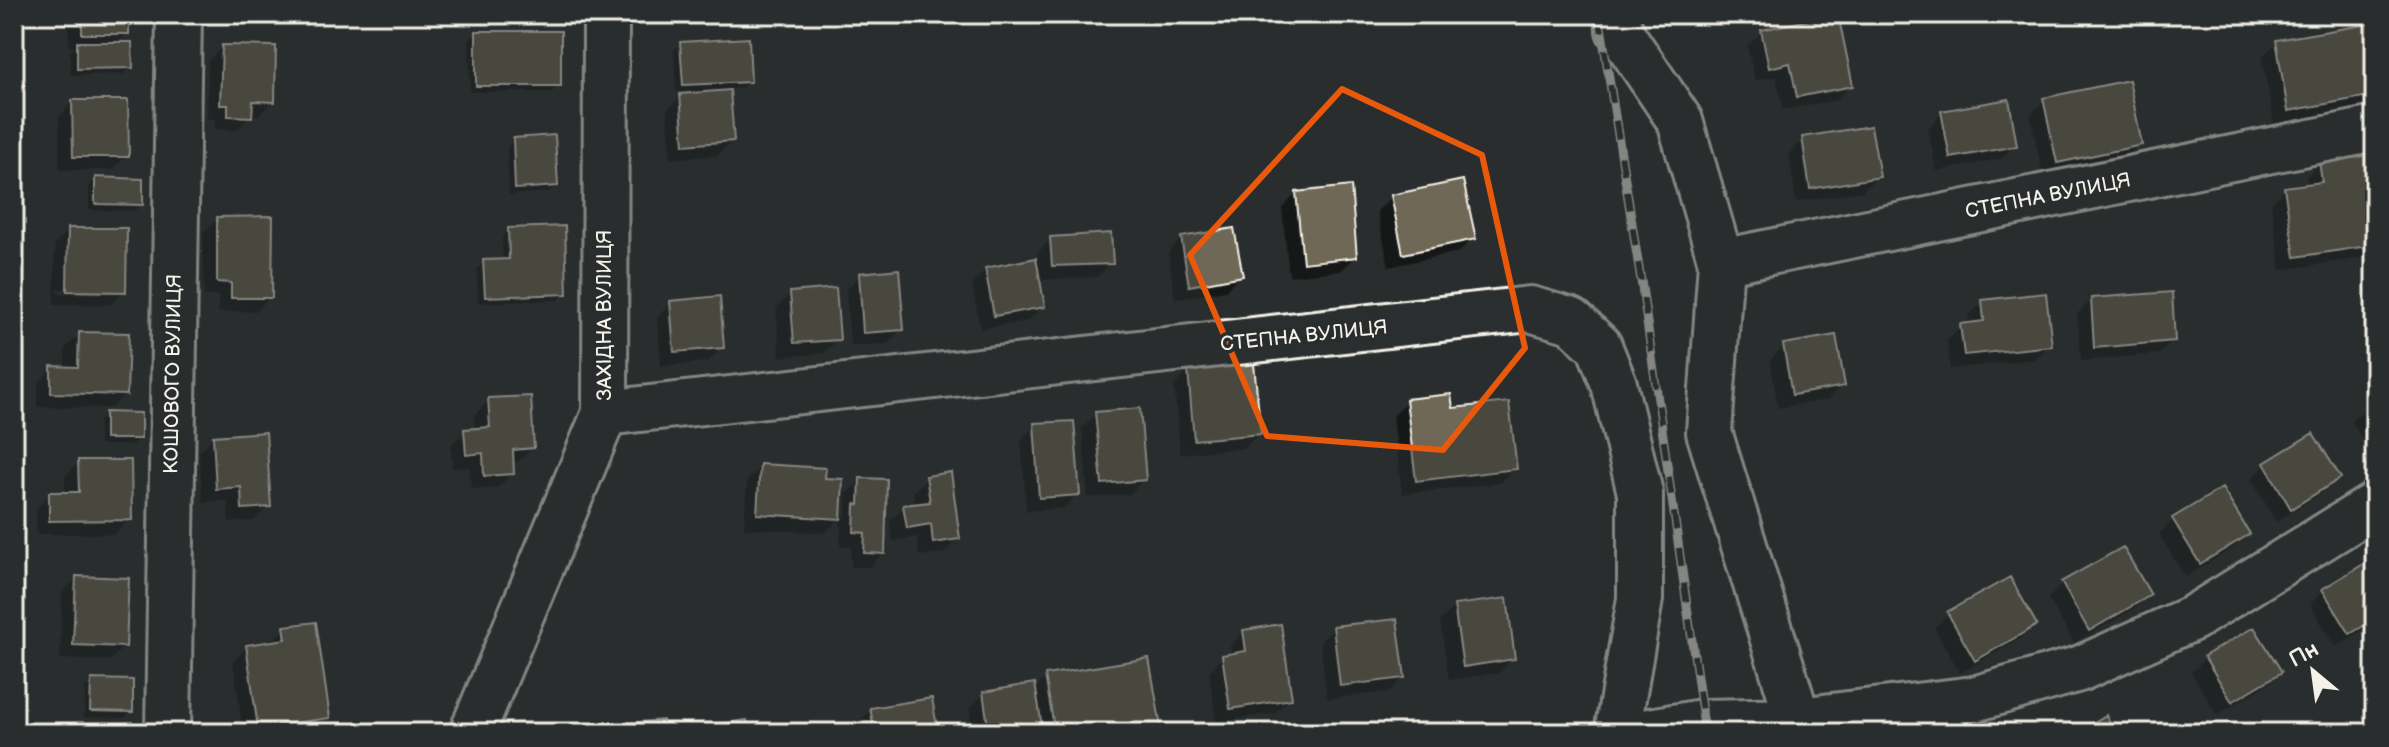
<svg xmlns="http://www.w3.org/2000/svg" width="2389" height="747" font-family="'Balsamiq Sans',sans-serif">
	<rect width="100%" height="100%" fill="#2a2d2e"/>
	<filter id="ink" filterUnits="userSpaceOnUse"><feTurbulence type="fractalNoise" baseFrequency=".0125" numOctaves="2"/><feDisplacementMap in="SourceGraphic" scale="16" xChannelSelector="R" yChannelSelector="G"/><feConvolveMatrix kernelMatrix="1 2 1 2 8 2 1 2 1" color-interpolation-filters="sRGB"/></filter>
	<g filter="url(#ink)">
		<!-- shadow -->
		<path fill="#0007" fill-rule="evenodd" d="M68,14h59v19l-11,11 15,23 -7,7 -53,1 -1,-24 4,-4h-5z
			M1762,32l89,53 -14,15 -54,10 -7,-34 -21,5 -8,-35z
			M476,33l83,52 -7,7h-82l-1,-52z
			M2277,42l98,21v36l-9,9 -92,16 -12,-68z
			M681,44l68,37 -7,7 -14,1 4,52 -14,14 -47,4 -4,-49 14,-14 30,-3v-3l-35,2 -2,-41z
			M223,47l50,54 -14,14h-8l-15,15 -22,-1 1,-10h-8l1,-58z
			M2044,100l96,44 -15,15 -82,17 -13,-61z
			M73,102l54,54 -15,14h-53v-53z
			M1942,113l73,32 -14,14 -65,12 -8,-43z
			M1803,139l74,37 -14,15 -67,11 -7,-49z
			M514,140l42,45 -7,7 -40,3 -2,-48z
			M2320,163l46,19 9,-6v68l-14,14 -80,12 -10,-67 14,-14 22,-3 -1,-9z
			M96,179l45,25 -7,7 -45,-1v-24z
			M1297,193l58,64 -14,14 -52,5 -7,-68z
			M1392,197l81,41 -14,14 -70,15 -12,-56z
			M217,219l53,78 -14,14 -38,1v-16h-14l-1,-63z
			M69,230l55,61 -14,14 -56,-1 1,-60zM57,289l56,1v4l-56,-1z
			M509,230l56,63 -7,7 -80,3 -1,-34 7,-7 19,-1 -1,-24z
			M1182,238l58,37 -14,15 -51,9 -7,-46z
			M1051,239l60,24 -14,14 -59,3 4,27 -14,14 -48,8 -8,-45 14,-15 51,-9v-7z
			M860,275l42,54 -14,15 -38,2 -4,-57z
			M791,294l47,45 -14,14 -44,4 -4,-49z
			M2092,300l81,40 -14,14 -78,7 -4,-47z
			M1983,302l67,43 -15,14 -85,10 -3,-29 14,-14 8,-1 -1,-9z
			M671,303l51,44 -14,15 -47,4 -4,-49z
			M80,334l45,60 -14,14 -74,-1 1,-24 14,-15 13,1v-21z
			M1784,346l58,39 -14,15 -50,8 -8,-48z
			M1188,372l71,62 -15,14 -64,6 -6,-68z
			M489,400l43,48 -14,14h-6v11l-14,15 -27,1 -2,-22 -17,1 -1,-23 14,-14 10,-1 -1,-15z
			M1407,401l44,9 64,58 -14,15 -99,11 -9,-78z
			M2375,401v59l-24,-39z
			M14,404h2l-2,39z
			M106,414l33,24 -7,7h-33v-24z
			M1096,414l48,65 -14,15 -42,4 -6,-70z
			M1035,425l43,69 -14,14 -38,3 -5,-71z
			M214,437l55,69 -15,15 -25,1 -1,-21 -25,1 -4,-50z
			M79,462l51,57 -15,15h-79v-25l14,-15h15v-18z
			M2265,465l73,13 -14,14 -48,30 -25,-43z
			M761,466l62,14 16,39 -14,14 -81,-5 3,-48z
			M927,478l31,60 -14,15 -25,3 -2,-19 -24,4 -3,-20 14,-14 11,-1 -2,-14z
			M861,480l22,73 -14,14h-18v-21h-11l1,-25 5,-5v-22z
			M2173,520l74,14 -14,14 -48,29 -26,-43z
			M2122,550l26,45 -14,14 -60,34 -26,-45 14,-14z
			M2375,567v56l-40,24 -25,-43 14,-14z
			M77,578l47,68 -14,15 -50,-2 2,-67z
			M1454,607l59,51 -14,15 -50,7 -9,-59z
			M1948,614l87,10 -15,15 -60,34 -26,-45z
			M285,628l42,90 -14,14 -70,1 -10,-72 14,-14 23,-4z
			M1334,628l69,50 -14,14 -62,7 -7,-57z
			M1244,632l46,66 -15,15 -59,9 -7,-51 14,-14 8,-1 -1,-10z
			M2206,658l73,14 -14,14 -48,29 -26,-43z
			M1046,677l114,56h-187l-4,-25 15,-14 50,-5z
			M92,681l39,30 -7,7 -40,-1 1,-29z
			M871,710l65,23h-77l-2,-9z"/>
		<!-- building -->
		<path fill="#6f6757" stroke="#f4f1e8" stroke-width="2" d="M82,14h47v20h-47z
			M1838,14l15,72 -56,11 -7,-34 -21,5 -8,-38z
			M2370,24l5,28v43l-87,16 -12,-71z
			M476,31h85v55h-85z
			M749,38l2,44 -68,3 -3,-43z
			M77,42h55l1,26 -56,1z
			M222,45l54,1 -1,56 -22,-1 -1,16 -24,-1v-11h-8z
			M2129,80l13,65 -85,18 -14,-65z
			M730,90l4,51 -50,4 -4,-51z
			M2009,99l8,47 -67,12 -9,-47z
			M72,100h56l1,57h-56z
			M1871,126l9,51 -70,12 -8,-52z
			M555,135l3,51 -43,3 -2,-51z
			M2364,154l11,91 -80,12 -11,-70 38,-5 -3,-21z
			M95,177l48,2v26l-48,-1z
			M1463,180l13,59 -73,15 -12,-59z
			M1351,186l6,71 -54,6 -7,-71z
			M273,216l-1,82h-41v-15l-14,-1v-65z
			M565,226l2,68 -82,3 -2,-37 26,-1 -1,-31z
			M68,228h59l-1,64 -59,-1z
			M1234,228l9,48 -54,10 -8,-49z
			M1111,233l2,31 -61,2 -2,-29z
			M1036,258l9,49 -51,9 -9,-48z
			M899,269l5,61 -41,3 -4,-60z
			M836,288l4,52 -46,3 -4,-51z
			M2172,292l3,49 -81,7 -3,-50z
			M2046,293l6,53 -88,9 -4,-31 24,-3 -2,-21z
			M720,296l4,52 -50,4 -4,-51z
			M79,332l50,1 -2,62 -76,-2v-27l27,1z
			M1836,335l9,51 -53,9 -9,-51z
			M1254,364l7,70 -67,6 -6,-70z
			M1451,394l2,14 56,-6 8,67 -101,12 -10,-82z
			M531,396l3,52 -21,2 1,24 -30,2 -1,-23 -17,2 -2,-26 26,-2 -2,-29z
			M1140,408l6,72 -44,4 -7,-72z
			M105,412l36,1v26h-36z
			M1074,421l6,74 -41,3 -5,-75z
			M266,432l5,75 -29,2 -1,-22 -25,2 -3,-53z
			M2313,433l28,45 -50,31 -27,-46z
			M78,460h53l1,60 -83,1v-29h30z
			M760,464l66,4 -1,10 18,1 -2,40 -84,-5z
			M951,472l9,67 -27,4 -2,-19 -24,4 -4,-23 27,-3 -4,-26z
			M860,478l27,1 -2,75 -21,-1 1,-20 -11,-1 1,-28 4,1z
			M2222,488l28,46 -50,30 -28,-46z
			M2123,547l28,48 -62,36 -28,-49z
			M2372,559l3,4v56l-25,15 -28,-45z
			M76,576l53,2 -3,69 -53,-2z
			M2010,577l27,48 -62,36 -28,-49z
			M1507,598l8,61 -52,8 -9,-62z
			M1397,619l8,59 -65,8 -7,-60z
			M316,622l14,96 -72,10 -12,-83 40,-6 -2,-13z
			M1281,624l11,75 -62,10 -8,-54 24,-4 -3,-21z
			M2254,627l28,45 -50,30 -28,-46z
			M1149,658l13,75h-107l-10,-58z
			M91,679l42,1v32l-43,-1z
			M1035,683l8,50h-54l-6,-41z
			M932,698l6,35h-63l-5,-25z
			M2106,715l10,18h-40z
			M663,720l1,13h-47l-1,-9z
			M747,720l2,13h-67l-1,-3z"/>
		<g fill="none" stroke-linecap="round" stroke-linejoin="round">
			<defs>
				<path id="minor" d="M1618,14l1,16 61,91 41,141 -12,170 93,301
					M1721,262l654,-133
					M605,413l925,-104 42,12 27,25 15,38 26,109v106l-23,134
					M168,733l11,-719
					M472,733l133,-320 1,-399
					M1638,733l65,-11 95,-2 176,-21 105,-30 114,-51 182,-113"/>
			</defs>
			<!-- minor casing -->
			<use href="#minor" stroke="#f4f1e8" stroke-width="50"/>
			<!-- minor -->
			<use href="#minor" stroke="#2a2d2e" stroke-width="44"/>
			<defs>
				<path id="rail" d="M1599,14l43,273 63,446"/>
			</defs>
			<!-- rail casing -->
			<use href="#rail" stroke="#f4f1e8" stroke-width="9"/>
			<!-- rail -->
			<use href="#rail" stroke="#2a2d2e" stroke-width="6" stroke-dasharray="18" stroke-linecap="butt"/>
		</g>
	</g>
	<!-- marked area -->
	<path d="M0 0H2389V747H0ZM1342,89l140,66 43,193 -82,102 -176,-14 -77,-181z" fill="#2a2d2e" fill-opacity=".55" fill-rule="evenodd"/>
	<path fill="none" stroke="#e8590c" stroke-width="6" stroke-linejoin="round" d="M1342,89l140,66 43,193 -82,102 -176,-14 -77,-181z"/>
	<g text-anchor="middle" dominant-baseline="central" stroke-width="7" stroke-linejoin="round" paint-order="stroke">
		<!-- street labels -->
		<g font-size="20" fill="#f4f1e8" stroke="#2a2d2e">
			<text transform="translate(2048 196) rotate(-11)">СТЕПНА ВУЛИЦЯ</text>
			<text transform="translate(605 315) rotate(-90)">ЗАХІДНА ВУЛИЦЯ</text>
			<text transform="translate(1304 336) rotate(-6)">СТЕПНА ВУЛИЦЯ</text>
			<text transform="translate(173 374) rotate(-89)">КОШОВОГО ВУЛИЦЯ</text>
		</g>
	</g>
	<!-- margin -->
	<rect width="2389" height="747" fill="none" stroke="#2a2d2e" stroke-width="48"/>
	<rect x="24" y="24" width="2341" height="699" fill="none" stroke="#f4f1e8" stroke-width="3" filter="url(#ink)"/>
	<!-- north arrow -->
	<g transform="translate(2313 671) rotate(331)" stroke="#2a2d2e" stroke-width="6" paint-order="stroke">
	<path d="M0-6L14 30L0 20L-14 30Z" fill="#f4f1e8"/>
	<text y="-12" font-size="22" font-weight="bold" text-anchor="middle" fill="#f4f1e8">Пн</text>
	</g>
</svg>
